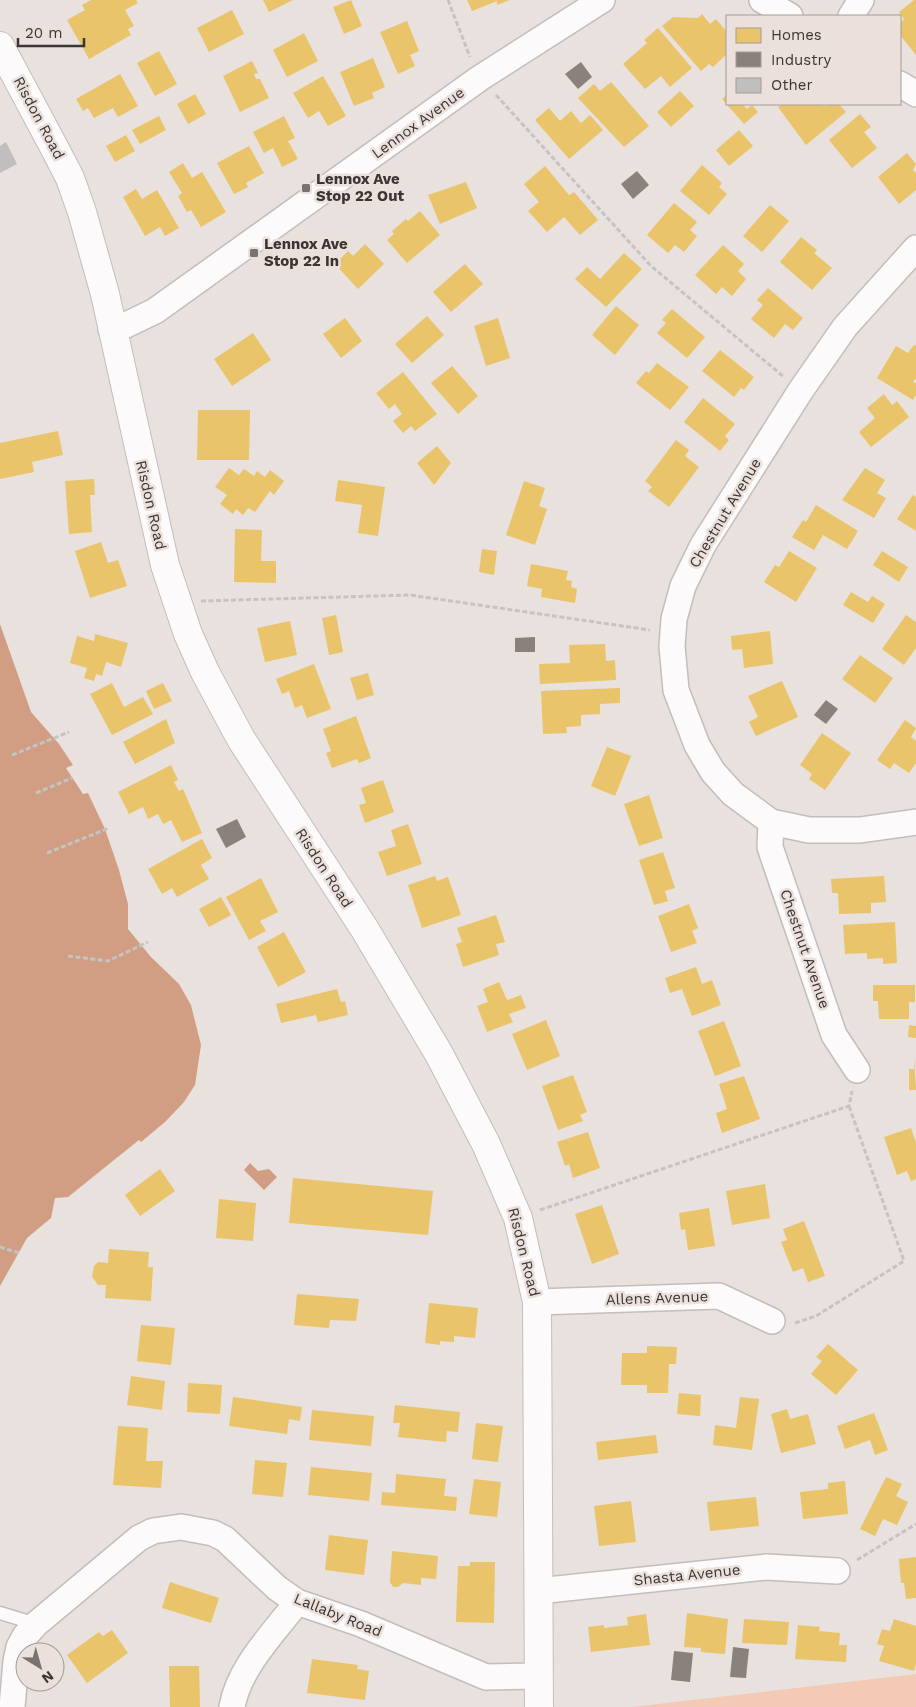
<svg xmlns="http://www.w3.org/2000/svg" width="916" height="1707" font-family="'Work Sans',sans-serif">
	<rect width="100%" height="100%" fill="#e8e1de"/>
	<!-- green -->
	<path fill="#f2cab6" d="M916,1674v33h-284z"/>
	<!-- water -->
	<path fill="#d19e83" d="M0,624l31,88 28,32 14,21 -7,3 17,26 5,-1 17,36 14,41 9,34v25l23,28 28,27 12,21 10,40 -6,40 -11,17 -19,20 -24,20 -2,-2 -71,57 -13,1 -4,20 -24,20 -27,48z
		M250,1163l8,8 11,-2 8,8 -13,13 -20,-20z"/>
	<!-- homes -->
	<path fill="#e9c46a" d="M91,0h45l2,3 -13,7 9,16 -6,3 3,6 -42,24 -22,-39 18,-10 -3,-5z
		M263,0h30l-24,12z
		M351,0l11,26 -18,8 -11,-27z
		M467,0h43l-13,5v-4l-25,10z
		M914,0h2v55l-16,-20v-12l4,-4 -5,-7z
		M232,10l12,24 -35,18 -12,-24z
		M702,14l8,10 6,-5 11,13v22l-14,13 -4,-3 -8,7 -39,-45 11,-9 25,1z
		M407,21l12,30 -9,4 5,11 -17,8 -18,-42z
		M658,28l34,40 -22,19 -9,-11 -16,13 -22,-25 24,-21 -3,-3z
		M304,33l14,28 -31,16 -14,-27z
		M159,51l18,33 -22,12 -18,-33z
		M373,58l12,29 -13,6 2,5 -20,8 -14,-34z
		M252,61l6,12 -4,1 2,5h4l9,19 -29,14 -17,-36z
		M120,74l18,32 -20,11 -5,-9 -19,10 -6,-10 -5,3 -7,-12z
		M323,76l23,40 -18,10 -9,-15 -11,7 -15,-25z
		M611,82l38,44 -25,21 -46,-49 16,-14 6,7z
		M680,91l14,15 -23,21 -14,-15z
		M195,94l11,20 -18,10 -11,-20z
		M727,95v9h15l5,5 5,-4 6,7 -14,12 -22,-25z
		M782,104h39l2,2 16,-2 7,8 -40,33 -28,-38z
		M549,108l11,13 11,-10 10,12 9,-8 13,15 -34,29 -34,-39z
		M860,114l11,13 -7,5 13,16 -25,20 -23,-28z
		M159,116l7,14 -26,14 -8,-14z
		M284,116l11,22 -7,3 10,18 -16,8 -9,-19 -9,5 -11,-21z
		M739,130l14,16 -24,20 -13,-16z
		M126,135l9,16 -20,11 -9,-16z
		M249,146l15,27 -18,10 2,4 -14,7 -17,-31z
		M907,153l9,11 -3,6 3,3v17l-17,14 -21,-27z
		M183,163l9,15 10,-6 24,40 -25,15 -10,-17 -4,2 -9,-16 4,-3 -13,-21z
		M702,165l20,18 -3,4 8,7 -18,21 -29,-24z
		M545,166l24,29 5,-3 24,28 -18,15 -16,-18 -17,15 -19,-21 11,-9 -15,-18z
		M466,182l11,26 -37,16 -12,-29z
		M136,189l6,10 15,-9 22,38 -14,8 -5,-9 -15,9 -22,-39z
		M674,203l23,19 -7,8 7,6 -13,16 -9,-7 -7,8 -21,-18z
		M770,205l19,16 -27,31 -19,-16z
		M420,211l20,24 -33,28 -20,-23 7,-6 -2,-3 14,-12 2,2z
		M801,237l16,13 -3,3 18,15 -20,22 -32,-28z
		M365,244l19,20 -26,25 -23,-25 13,-13 5,5z
		M723,245l21,19 -6,7 8,8 -14,17 -10,-9 -6,7 -21,-19z
		M624,253l18,16 -36,38 -31,-28 12,-12 13,12z
		M465,264l18,20 -32,28 -18,-20z
		M768,288l35,30 -10,12 -8,-6 -11,14 -23,-19 12,-14 -6,-5z
		M616,306l23,19 -24,30 -23,-20z
		M672,309l33,28 -18,21 -30,-25 9,-10 -4,-3z
		M427,316l17,19 -32,28 -17,-19z
		M345,318l17,23 -21,17 -18,-24z
		M498,318l12,40 -24,8 -12,-40z
		M253,333l18,27 -39,26 -18,-27z
		M914,345l2,1v32l-3,4 3,1v12l-3,5 -36,-22 19,-32 12,7z
		M720,350l34,27 -10,13 -3,-2 -7,9 -32,-26z
		M657,363l32,24 -19,23 -34,-27 10,-12 3,2z
		M452,366l26,30 -20,18 -27,-31z
		M403,372l34,42 -22,17 -4,-5 -8,7 -10,-12 9,-7 -7,-10 -6,5 -13,-16z
		M884,394l8,11 5,-4 12,16 -38,30 -12,-15 16,-14 -8,-10z
		M703,398l32,26 -10,12 4,4 -9,11 -36,-29z
		M198,410h52l-1,50h-52z
		M58,431l5,24 -31,7 2,10 -34,7v-36z
		M676,440l13,10 -4,6 14,11 -30,40 -21,-16 4,-4 -7,-6z
		M437,446l14,17 -17,22 -17,-22z
		M229,468l10,7 5,-6 10,7 3,-5 8,6 5,-7 14,11 -10,14 -4,-4 -15,21 -7,-4 -5,7 -7,-6 -3,5 -13,-10 7,-9 -12,-8z
		M865,468l20,12 -8,13 9,5 -12,20 -32,-18z
		M94,479l1,16h-5l2,37 -23,2 -4,-53z
		M338,480l47,7 -7,49 -20,-3 4,-28 -27,-4z
		M524,481l21,7 -6,18 8,3 -12,36 -29,-10z
		M913,495l3,2v34l-19,-12z
		M816,505l42,26 -11,18 -24,-14 -9,15 -22,-13 11,-17 3,2z
		M235,529l27,1 -1,31h15v22l-42,-1z
		M101,542l7,21 10,-3 9,26 -37,12 -15,-47z
		M482,549l15,2 -3,24 -15,-3z
		M789,551l28,17 -21,34 -32,-20 11,-17 4,2z
		M882,551l26,16 -9,15 -26,-17z
		M531,564l37,7 -2,9 6,1 -1,6 6,2 -2,14 -34,-6 1,-8 -15,-3z
		M851,592l17,10 4,-6 13,8 -12,19 -30,-18z
		M336,615l7,37 -14,3 -7,-37z
		M906,615l10,7v26l-12,17 -22,-16z
		M290,621l7,34 -32,7 -8,-34z
		M770,631l3,33 -29,4 -2,-19 -10,1 -1,-14z
		M95,634l33,9 -7,24 -15,-5 -4,14 -6,-2 -2,7 -10,-3 3,-10 -17,-5 7,-27 17,5z
		M605,644l1,17 9,-1 1,20 -76,4 -1,-20 31,-1 -1,-18z
		M860,655l33,23 -18,25 -33,-24z
		M314,664l17,45 -24,9 -5,-13 -7,3 -6,-17 -7,3 -6,-15z
		M368,673l6,22 -17,5 -7,-22z
		M782,681l16,36 -42,19 -7,-14 9,-5 -10,-21z
		M112,683l12,24 19,-10 10,17 -41,21 -22,-41z
		M163,683l9,18 -18,8 -8,-18z
		M620,688v15l-20,1v10l-19,1v11l-15,1 1,6 -24,1 -2,-43z
		M356,716l15,42 -12,5 -2,-4 -25,9 -6,-15 5,-2 -8,-22z
		M166,719l9,24 -40,21 -12,-22z
		M905,720l11,8 -5,9 5,4v22l-7,10 -15,-10 -4,6 -13,-9z
		M822,733l29,20 -26,37 -16,-11 3,-5 -12,-9z
		M607,747l24,9 -16,40 -24,-10z
		M171,765l7,15 -4,2 5,9 4,-2 19,44 -20,9 -11,-22 -8,4 -5,-10 -10,5 -5,-12 -14,7 -11,-22z
		M383,780l11,32 -29,11 -6,-18 7,-2 -5,-15z
		M649,795l14,43 -24,8 -15,-42z
		M408,824l14,40 -35,12 -9,-24 18,-6 -5,-16z
		M202,839l10,19 -11,7 8,14 -32,18 -5,-9 -10,6 -14,-25z
		M663,852l12,36 -10,3 3,10 -14,4 -15,-45z
		M435,876l2,5 11,-4 13,38 -39,13 -14,-43z
		M884,876l2,26 -15,1v10l-32,1 -1,-21h-6l-1,-14z
		M261,878l17,34 -18,9 6,10 -17,9 -23,-43z
		M221,897l10,18 -22,12 -10,-18z
		M689,904l9,24 -6,3 5,12 -26,9 -13,-36z
		M496,915l9,27 -9,2 3,11 -36,12 -7,-23 6,-2 -5,-14z
		M895,922l2,41 -14,1v-6l-16,1v-6l-22,1 -2,-29z
		M284,932l22,40 -28,15 -21,-40z
		M696,967l6,17 10,-4 9,25 -29,11 -10,-27 -12,4 -5,-15z
		M499,982l8,18 14,-5 5,13 -17,6 4,8 -26,10 -10,-26 11,-4 -5,-13z
		M873,985h42v17h-6v17h-30l-1,-18h-5z
		M337,989l4,13 4,-1 3,14 -30,7 -2,-7 -35,8 -5,-19z
		M546,1020l14,36 -33,14 -15,-36z
		M724,1021l17,45 -26,10 -17,-45z
		M909,1025l7,1v12l-8,-1z
		M914,1057l2,33h-7v-21h5z
		M573,1075l14,37 -7,3 3,6 -25,9 -16,-44z
		M744,1076l16,43 -38,14 -6,-20 11,-4 -8,-25z
		M911,1128l5,15v36l-5,2 -4,-10 -10,4 -13,-38z
		M588,1132l12,36 -27,10 -4,-14 -4,2 -8,-24z
		M160,1169l15,22 -35,25 -15,-21z
		M293,1178l140,13 -5,44 -139,-12z
		M765,1184l5,34 -38,7 -6,-34z
		M219,1199l37,4 -3,38 -37,-3z
		M602,1205l17,49 -27,10 -17,-50z
		M709,1208l6,38 -27,4 -3,-21 -4,1 -2,-17z
		M804,1221l21,55 -17,6 -5,-14 -10,4 -12,-30 6,-2 -4,-11z
		M109,1249l40,3 -1,15h5l-2,34 -46,-3 1,-13h-8l-6,-8 2,-11 4,-4 10,1z
		M297,1294l62,5 -3,22 -26,-1 -1,8 -35,-3z
		M429,1303l49,5 -3,30 -21,-2v6l-14,-1v4l-15,-2z
		M141,1325l34,3 -4,37 -34,-4z
		M828,1344l30,26 -22,25 -25,-21 11,-13 -6,-4z
		M647,1346l30,1 -1,17h-7l-1,29h-21v-8h-26l1,-32h25z
		M131,1376l34,5 -3,29 -35,-5z
		M188,1383l34,2 -2,29 -33,-2z
		M679,1393l22,2 -1,21 -23,-2z
		M233,1397l69,10 -2,14 -11,-2 -2,15 -58,-8z
		M740,1397l19,2 -7,51 -39,-5 2,-20 21,3z
		M395,1405l65,7 -2,20 -11,-1 -1,11 -48,-5 2,-14h-7z
		M787,1409l3,10 18,-5 8,30 -35,9 -10,-39z
		M312,1410l62,6 -3,30 -62,-6z
		M874,1413l14,37 -13,5 -5,-15 -25,9 -8,-23z
		M476,1423l27,3 -5,36 -26,-3z
		M118,1426l30,2 -2,33h17l-2,27 -48,-3z
		M656,1435l2,18 -60,7 -2,-18z
		M255,1460l32,3 -4,34 -31,-3z
		M311,1467l61,6 -3,28 -61,-6z
		M396,1474l50,5 -2,17 13,1 -1,14 -75,-6 1,-13 13,1z
		M886,1477l16,7 -6,12 12,6 -11,23 -14,-6 -8,17 -15,-7z
		M474,1479l27,3 -4,35 -28,-3z
		M845,1481l3,33 -45,5 -3,-27 28,-3v-6z
		M756,1497l3,29 -49,5 -3,-29z
		M631,1501l5,41 -37,4 -5,-40z
		M329,1535l39,5 -4,35 -39,-5z
		M392,1551l46,5 -2,23 -15,-1v7l-18,-2 -5,4h-5l-3,-5z
		M916,1557v41l-10,1 -2,-16h-3l-2,-24z
		M470,1562h25l-1,61 -38,-1 2,-56h12z
		M170,1582l49,16 -8,25 -49,-15z
		M687,1613l41,6 -3,35 -24,-2v-4l-17,-1z
		M646,1614l4,31 -59,7 -3,-25 16,-2v3l24,-3 -1,-8z
		M744,1619l45,3 -2,23 -45,-2z
		M894,1619l22,7v38l-2,7 -35,-10 5,-15 -7,-2 5,-15 8,2z
		M798,1625l22,2 -1,4 21,2 -1,12h8l-1,17 -51,-3z
		M112,1630l16,23 -41,30 -20,-28 32,-23 4,4z
		M312,1659l46,6 -1,4 12,2 -4,29 -58,-7z
		M169,1666h30l1,41h-30z"/>
	<!-- industry -->
	<path fill="#8a817c" d="M581,62l11,15 -14,12 -13,-15z
		M637,171l12,14 -16,14 -12,-15z
		M535,637v15h-20v-14z
		M826,700l12,9 -12,15 -12,-9z
		M237,819l9,18 -20,11 -10,-19z
		M733,1647l16,2 -3,29 -16,-1z
		M674,1651l19,2 -3,29 -19,-2z"/>
	<!-- building -->
	<path fill="#c0bfbe" d="M6,142l11,22 -17,9v-27z"/>
	<g fill="none" stroke-linecap="round" stroke-linejoin="round">
		<defs>
			<path id="lane" d="M0,1613l36,11"/>
			<path id="street" d="M762,0l28,16
				M851,16l10,-16
				M900,84l16,10
				M111,329l15,-4 29,-14 325,-233 122,-78
				M771,822l38,8h51l56,-8
				M857,1070l-23,-35 -64,-188 1,-25 -38,-28 -20,-22 -16,-27 -21,-55 -4,-44 2,-27 9,-33 20,-41 98,-155 44,-63 71,-79
				M537,1302l182,-6 53,25
				M538,1591l228,-24 71,4
				M12,1707l4,-46 3,-14 6,-11 11,-12 103,-86 14,-7 28,-4 32,6 12,6 52,49 20,14 64,22 125,53 52,-1
				M232,1707c7,-40 42,-74 65,-105"/>
			<path id="secondary" d="M0,46l55,103 15,29 12,34 23,82 60,271 23,69 17,38 36,67 123,189 75,126 47,90 32,74 19,84 2,405"/>
		</defs>
		<!-- lane casing -->
		<use href="#lane" stroke="#c3bebc" stroke-width="15"/>
		<!-- street casing -->
		<use href="#street" stroke="#c3bebc" stroke-width="28"/>
		<!-- secondary casing -->
		<use href="#secondary" stroke="#c3bebc" stroke-width="30"/>
		<!-- path -->
		<path stroke="#c5c4c3" stroke-width="3" stroke-dasharray="5 2.5" stroke-linecap="butt" d="M448,0l22,57
			M496,95l155,171 133,111
			M201,601l209,-6 240,35
			M12,755l57,-23
			M36,793l36,-15
			M47,853l62,-25
			M68,956l40,5 40,-19
			M540,1210l309,-104 3,-15
			M0,1247l19,6
			M795,1323l21,-7 88,-55 -55,-155
			M857,1560l59,-36"/>
		<!-- lane -->
		<use href="#lane" stroke="#fcfafa" stroke-width="12"/>
		<!-- street -->
		<use href="#street" stroke="#fcfafa" stroke-width="25"/>
		<!-- secondary -->
		<use href="#secondary" stroke="#fcfafa" stroke-width="28"/>
	</g>
	<!-- markers -->
	<g fill="#787270" stroke="#ebe0db" stroke-width="2">
		<rect x="301" y="183" width="10" height="10" rx="2.5"/>
		<rect x="249" y="248" width="10" height="10" rx="2.5"/>
	</g>
	<g text-anchor="middle" dominant-baseline="central" stroke-width="5" stroke-linejoin="round" paint-order="stroke">
		<!-- street labels -->
		<g font-size="15" fill="#3b3634" stroke="#ebe0db">
			<text transform="translate(39 118) rotate(62)">Risdon Road</text>
			<text transform="translate(418 123) rotate(-36)">Lennox Avenue</text>
			<text transform="translate(151 505) rotate(77)">Risdon Road</text>
			<text transform="translate(725 513) rotate(-59)">Chestnut Avenue</text>
			<text transform="translate(324 868) rotate(57)">Risdon Road</text>
			<text transform="translate(805 949) rotate(71)">Chestnut Avenue</text>
			<text transform="translate(524 1252) rotate(76)">Risdon Road</text>
			<text transform="translate(657 1298) rotate(-2)">Allens Avenue</text>
			<text transform="translate(687 1575) rotate(-6)">Shasta Avenue</text>
			<text transform="translate(338 1615) rotate(22)">Lallaby Road</text>
		</g>
		<!-- poi labels -->
		<g font-size="15" font-weight="bold" fill="#3b3634" stroke="#ebe0db" text-anchor="start">
			<text x="316" y="179">Lennox Ave<tspan x="316" dy="17">Stop 22 Out</tspan></text>
			<text x="264" y="244">Lennox Ave<tspan x="264" dy="17">Stop 22 In</tspan></text>
		</g>
	</g>
	<!-- legend -->
	<rect x="726" y="15" width="175" height="90" fill="#ebe0db" stroke="#a59c98"/>
	<rect x="736" y="28" width="25" height="15" fill="#e9c46a" stroke="#a59c98"/>
	<text x="771" y="40" font-size="15" fill="#3b3634">Homes</text>
	<rect x="736" y="52" width="25" height="15" fill="#8a817c" stroke="#a59c98"/>
	<text x="771" y="65" font-size="15" fill="#3b3634">Industry</text>
	<rect x="736" y="78" width="25" height="15" fill="#c0bfbe" stroke="#a59c98"/>
	<text x="771" y="90" font-size="15" fill="#3b3634">Other</text>
	<!-- north arrow -->
	<g transform="translate(40 1667) rotate(143)"><circle r="24" fill="#ebe0db" stroke="#a59c98"/>
	<path d="M0-4L9 19L0 12L-9 19Z" fill="#787270"/>
	<text y="-8" font-size="14" font-weight="bold" text-anchor="middle" fill="#3b3634">N</text>
	</g>
	<!-- scale -->
	<path d="M18 38v8h66v-8" fill="none" stroke="#3b3634" stroke-width="2.5"/>
	<text x="25" y="38" font-size="15" fill="#3b3634" stroke="#ebe0db" stroke-width="4" paint-order="stroke">20 m</text>
</svg>
